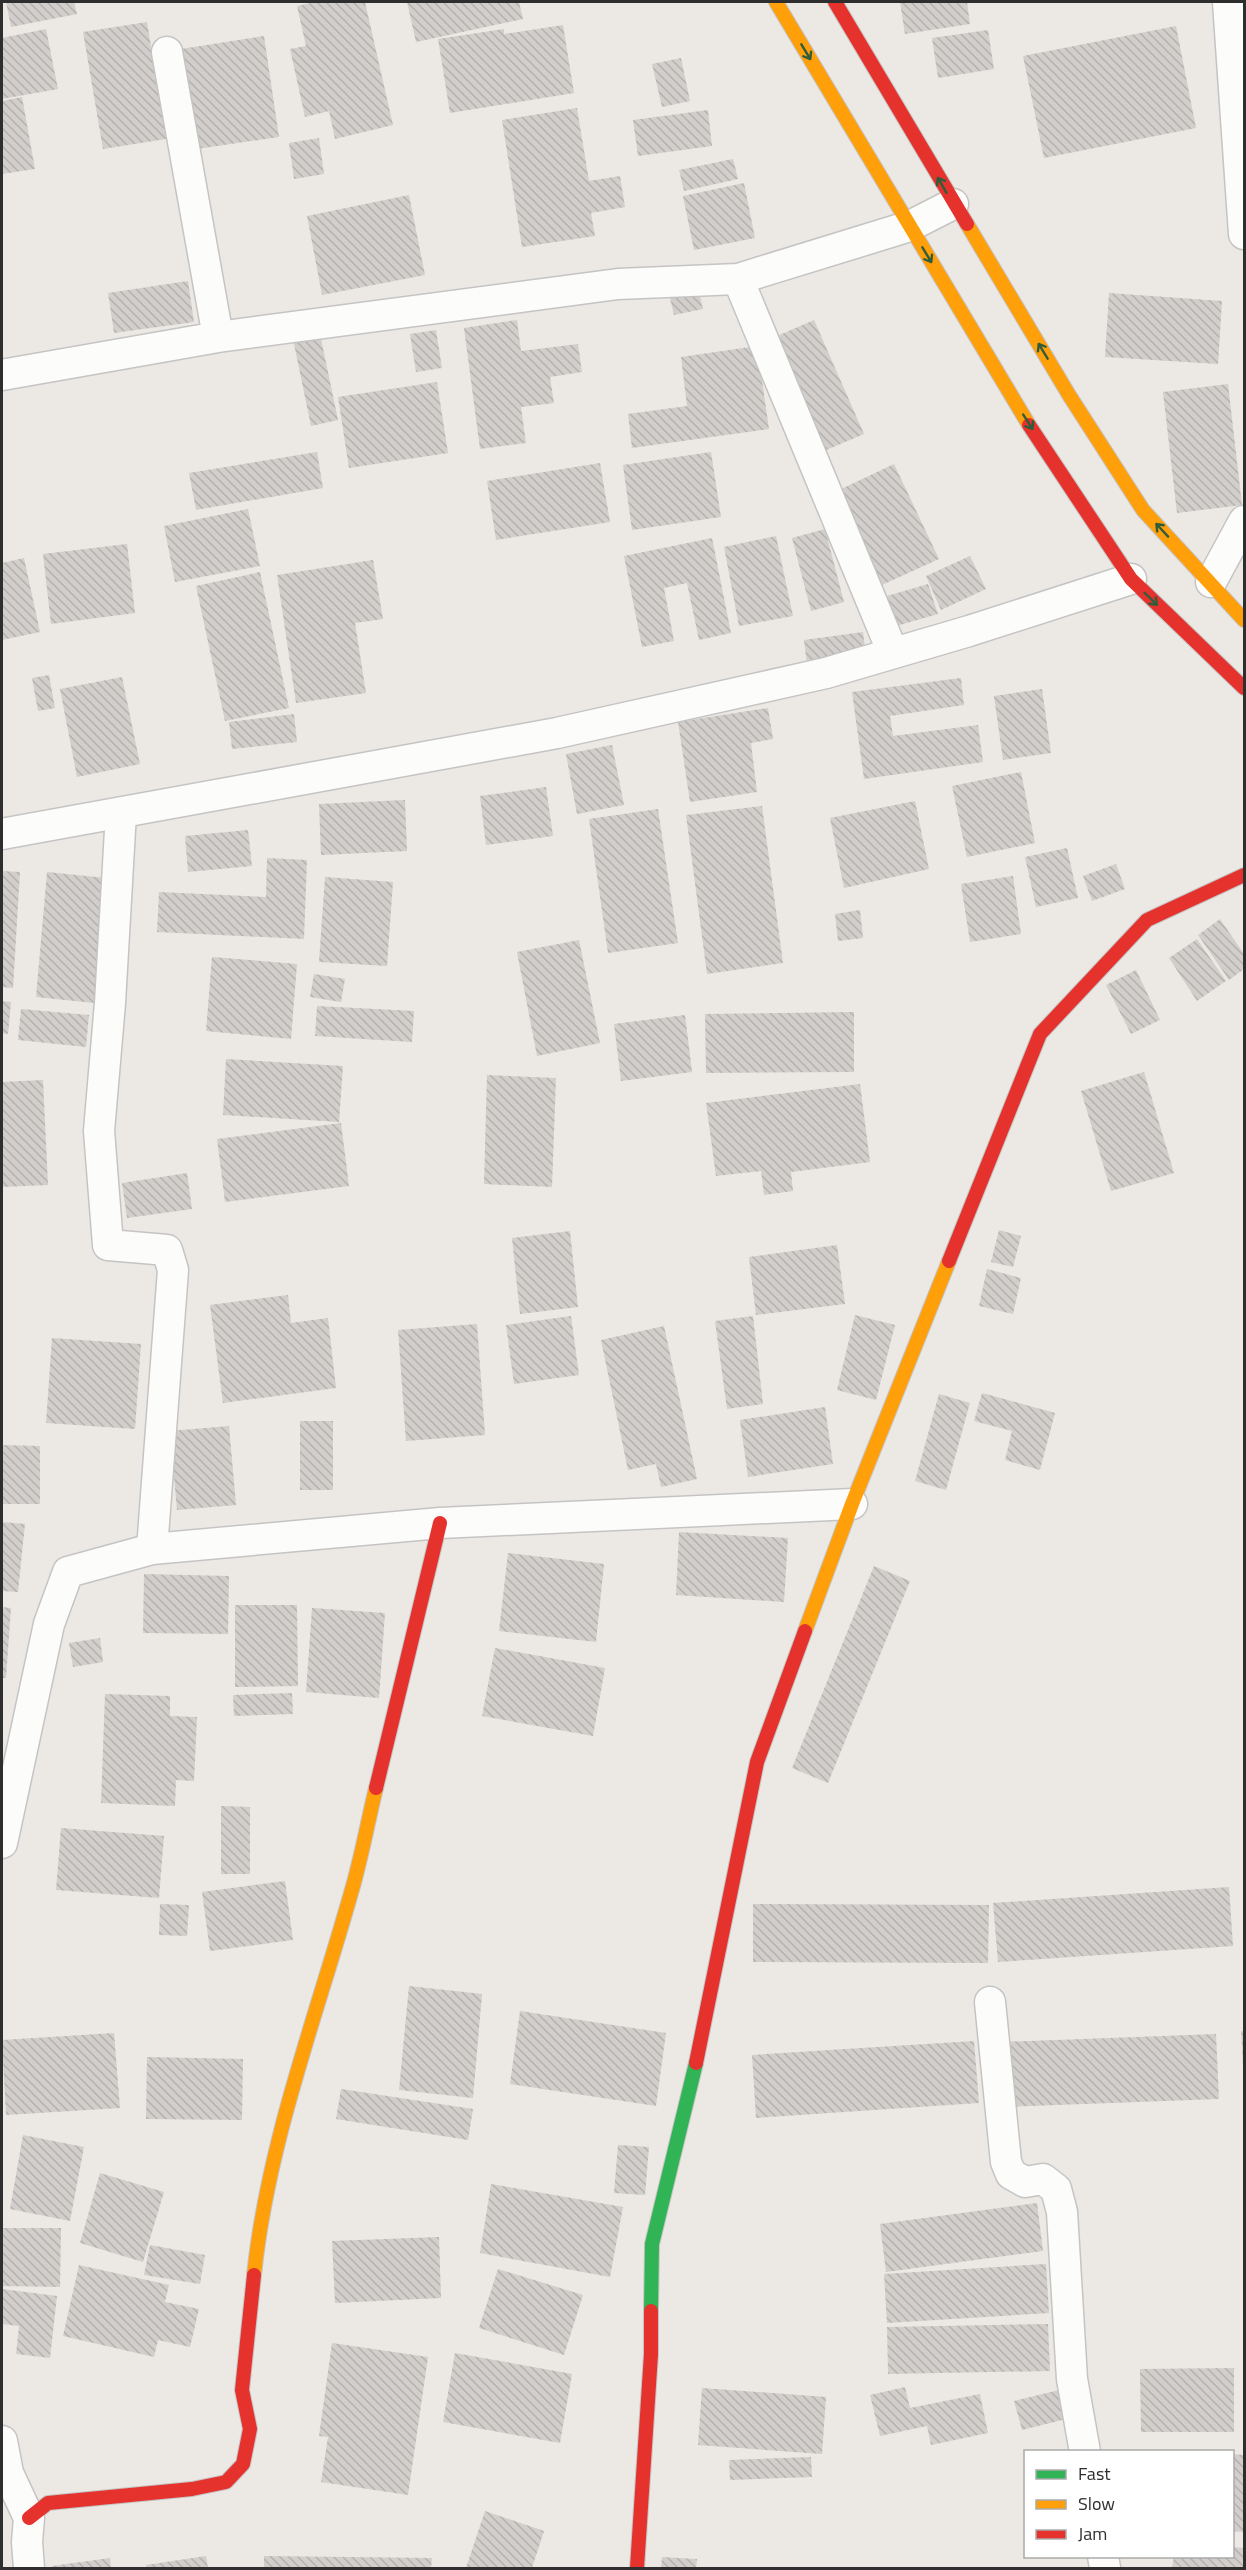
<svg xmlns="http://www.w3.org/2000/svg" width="1246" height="2570" font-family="'Titillium Web',sans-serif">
	<defs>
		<pattern id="building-back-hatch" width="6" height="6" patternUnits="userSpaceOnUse" patternTransform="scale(1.5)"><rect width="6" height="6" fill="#d1cecb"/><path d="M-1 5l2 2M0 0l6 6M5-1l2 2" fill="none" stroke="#b4b1af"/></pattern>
	</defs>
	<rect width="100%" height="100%" fill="#ece8e4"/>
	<!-- building -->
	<path fill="url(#building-back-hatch)" d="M6,2h68l3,12 -66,13z
		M315,2h50l28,123 -58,14 -6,-28 -24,6 -15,-68 16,-3 -9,-40z
		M407,2h112l4,17 -107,23z
		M900,2h67l3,22 -65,10z
		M147,22l19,117 -63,10 -20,-117z
		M563,25l11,68 -124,20 -12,-74 66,-10v5z
		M1176,26l20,102 -152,30 -21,-102z
		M46,29l12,60 -56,10v-61z
		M988,30l6,39 -56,9 -6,-40z
		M264,36l15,101 -82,12 -16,-100z
		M681,58l9,43 -28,6 -10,-43z
		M22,97l13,72 -33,5v-73z
		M577,108l12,73 31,-5 5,31 -34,6 4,23 -73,11 -20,-127z
		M708,110l4,36 -74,10 -5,-36z
		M319,138l5,36 -30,5 -5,-36z
		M733,159l5,20 -54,12 -5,-21z
		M744,183l11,55 -61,12 -11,-54z
		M409,195l16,80 -103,20 -15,-79z
		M188,281l6,41 -80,11 -6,-40z
		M698,288l5,21 -29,6 -5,-21z
		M1109,293l113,8 -4,63 -113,-7z
		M517,320l4,31 57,-7 4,28 -32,5 4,26 -33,4 5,36 -46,6 -16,-121z
		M814,320l50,114 -47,20 -49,-114z
		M436,330l6,38 -26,4 -6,-38z
		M320,334l18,86 -27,6 -18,-87z
		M757,346l12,83 -137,19 -4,-34 59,-8 -6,-49z
		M437,382l11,71 -99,15 -11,-71z
		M1228,384l14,121 -65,8 -14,-121z
		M317,452l6,36 -127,22 -7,-37z
		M711,452l10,65 -89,13 -9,-65z
		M600,463l10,59 -114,18 -9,-59z
		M894,464l45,95 -57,26 -43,-95z
		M248,509l12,57 -85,16 -11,-56z
		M825,529l19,73 -33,9 -19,-73z
		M776,536l17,80 -54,10 -15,-79z
		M712,538l19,95 -32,7 -12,-57 -23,5 10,53 -32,6 -18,-91z
		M127,544l8,69 -84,11 -8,-70z
		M970,556l16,33 -45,21 -15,-34z
		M24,558l16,74 -38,8v-77z
		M373,560l10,59 -28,4 11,70 -70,10 -19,-128z
		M260,572l29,136 -64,13 -29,-135z
		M928,584l10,30 -42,12 -9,-30z
		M863,632l3,24 -59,8 -3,-24z
		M49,675l6,33 -17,3 -6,-33z
		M122,677l18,87 -63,13 -17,-88z
		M961,678l3,27 -74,11 3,20 85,-11 5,37 -119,17 -12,-87z
		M1042,689l9,64 -48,7 -9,-64z
		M768,708l5,31 -22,4 6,49 -67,10 -12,-80z
		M294,714l3,28 -65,7 -3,-27z
		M612,745l12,60 -47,9 -11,-60z
		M1021,772l14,71 -68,14 -15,-71z
		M546,787l7,49 -67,9 -6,-49z
		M405,800l2,51 -86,4 -2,-51z
		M915,801l14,68 -85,19 -14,-70z
		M762,806l21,157 -76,11 -21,-159z
		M658,809l20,134 -70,10 -19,-134z
		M248,830l4,36 -64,6 -3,-36z
		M1067,848l11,50 -42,9 -11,-50z
		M267,858l40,2 -3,79 -147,-7 2,-40 107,5z
		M1116,864l9,25 -33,12 -9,-25z
		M2,871l18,1 -7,116 -11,-1z
		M47,872l59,6 -12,125 -58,-6z
		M1013,876l8,58 -51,8 -9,-58z
		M325,877l68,5 -6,84 -68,-4z
		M860,910l3,28 -25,3 -3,-27z
		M1220,919l24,35v15l-15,11 -31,-45z
		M1197,939l29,42 -29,20 -28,-43z
		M579,940l21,103 -63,13 -20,-104z
		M212,957l85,7 -6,75 -85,-8z
		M1136,970l24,50 -29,14 -25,-49z
		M314,974l31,5 -4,23 -31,-5z
		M2,1001l9,1 -3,32 -6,-1z
		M317,1006l97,5 -2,31 -97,-6z
		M21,1009l68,6 -3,32 -68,-7z
		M854,1012v60l-148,1 -1,-59z
		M685,1015l7,57 -71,9 -7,-57z
		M226,1059l117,7 -4,56 -116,-7z
		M1144,1072l30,101 -63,18 -30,-100z
		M487,1075l69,3 -4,109 -68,-3z
		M43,1080l5,105 -46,2v-105z
		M860,1084l10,78 -79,10 2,19 -29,4 -3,-24 -45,5 -10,-73z
		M341,1123l8,63 -124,16 -8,-63z
		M187,1173l5,36 -65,9 -5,-35z
		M999,1230l22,6 -8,31 -22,-5z
		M570,1231l8,76 -58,7 -8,-76z
		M837,1245l8,59 -89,11 -7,-58z
		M987,1269l34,9 -8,36 -34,-8z
		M288,1295l3,28 37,-5 8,70 -113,15 -13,-98z
		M855,1315l40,10 -19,75 -39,-10z
		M571,1316l8,59 -65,9 -8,-59z
		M753,1316l10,88 -36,5 -12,-88z
		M477,1324l8,111 -79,6 -8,-111z
		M664,1326l33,153 -36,8 -5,-23 -28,6 -27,-130z
		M52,1338l89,6 -6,85 -89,-6z
		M982,1393l73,20 -15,57 -35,-10 7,-29 -38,-10z
		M939,1394l31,9 -24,87 -31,-9z
		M825,1407l8,57 -85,13 -8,-57z
		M300,1421h33v69h-33z
		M229,1426l7,79 -59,5 -7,-79z
		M2,1445l38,1v58h-38z
		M2,1522l23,2 -7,68 -16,-1z
		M679,1532l109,6 -4,64 -108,-7z
		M508,1553l96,11 -8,78 -97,-11z
		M874,1566l36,15 -82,202 -36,-15z
		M144,1574l85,2 -1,58 -85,-1z
		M235,1605h62l1,81 -63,1z
		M2,1607l9,1 -5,70h-4z
		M312,1608l73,5 -6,85 -73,-6z
		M100,1638l3,24 -30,5 -4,-24z
		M495,1648l110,20 -12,68 -111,-20z
		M292,1693l1,21 -59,2 -1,-21z
		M105,1694l65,2v20l27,1 -3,64 -18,-1 -1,26 -74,-3z
		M221,1806l29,1v67h-29z
		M61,1828l103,8 -5,62 -103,-8z
		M285,1881l8,59 -83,11 -8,-59z
		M1229,1887l4,59 -235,16 -5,-59z
		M160,1904l29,1 -2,31 -28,-1z
		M753,1904l236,1 -1,58 -235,-1z
		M409,1986l73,8 -9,104 -74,-8z
		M520,2011l146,22 -10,73 -146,-22z
		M1241,2031h3v35h-1z
		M114,2033l6,75 -114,7 -4,-75z
		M1216,2034l3,65 -217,8 -2,-65z
		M974,2041l5,62 -223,15 -4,-63z
		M147,2057l96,2 -1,61 -96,-1z
		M341,2089l132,20 -5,31 -132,-21z
		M23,2135l61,12 -14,74 -60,-12z
		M618,2145l31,2 -4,48 -31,-2z
		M100,2173l64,19 -21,70 -63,-19z
		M491,2184l132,23 -13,70 -130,-24z
		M1037,2203l6,48 -157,21 -6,-48z
		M2,2228h59l-1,59 -58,-1z
		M439,2237l2,61 -106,5 -3,-62z
		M150,2245l55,10 -5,29 -56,-9z
		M1046,2264l3,49 -162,10 -3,-49z
		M79,2265l90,20 -4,17 34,7 -9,38 -32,-7 -4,17 -91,-21z
		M498,2269l85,26 -19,60 -85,-27z
		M2,2289l55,7 -7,62 -34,-4 3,-28 -17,-2z
		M1048,2324l2,47 -162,3 -1,-47z
		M332,2343l96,14 -20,138 -87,-13 7,-45 -9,-1z
		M455,2353l117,21 -12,69 -117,-21z
		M1234,2368v64h-93l-1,-63z
		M905,2387l5,21 70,-14 8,39 -57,12 -4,-19 -47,10 -10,-41z
		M702,2388l124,9 -4,57 -124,-9z
		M1059,2390l7,29 -44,11 -8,-29z
		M1232,2454l12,1v77l-12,-1z
		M811,2457l1,20 -82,3 -1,-20z
		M485,2511l59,20 -12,37h-66z
		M1232,2547l12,1v20h-72l2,-12h58z
		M206,2556l2,12h-61l-1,-3z
		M264,2556l168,2 -1,10h-167z
		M662,2557l35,2 -1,9h-35z
		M110,2558l1,10h-59v-2z"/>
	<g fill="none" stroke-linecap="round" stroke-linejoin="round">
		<defs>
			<path id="street" d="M1228,2l16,232
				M167,52l51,285
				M738,279l155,374
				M2,375l216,-38 400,-53 120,-5 172,-53 43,-22
				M1211,582l33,-61
				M121,813l-11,190 -11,128 9,114 59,5 6,20 -21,279
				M2,834l555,-101 269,-60 143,-42 162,-52
				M2,1843l47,-219 19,-52 84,-23 288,-26 412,-19
				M990,2002l16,160 5,12 14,8 18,-3 13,10 6,23 10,167 13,73
				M2,2441l6,32 21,45 -2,24 2,26
				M1103,2556l2,12"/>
			<path id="fast" d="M651,2311l1,-67 44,-181"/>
			<path id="slow" d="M776,2l253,423
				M967,224l102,171 74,115 101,110
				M805,1631l47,-127 97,-243
				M254,2275c14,-134 63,-260 99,-389 9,-32 15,-65 23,-98"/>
			<path id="jam" d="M835,2l132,222
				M1029,425l102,154 113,109
				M949,1261l91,-227 107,-114 97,-45
				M376,1788l64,-265
				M696,2063l61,-301 48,-131
				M29,2518l19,-15 144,-14 34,-7 17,-18 7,-35 -8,-39 12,-115
				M637,2568l14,-214v-43"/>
		</defs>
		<!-- street casing -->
		<use href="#street" stroke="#c5c4c5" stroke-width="33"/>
		<!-- fast casing -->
		<use href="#fast" stroke="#c5c4c5" stroke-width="16"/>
		<!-- slow casing -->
		<use href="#slow" stroke="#c5c4c5" stroke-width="16"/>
		<!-- jam casing -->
		<use href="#jam" stroke="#c5c4c5" stroke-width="16"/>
		<!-- street -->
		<use href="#street" stroke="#fcfcfb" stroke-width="30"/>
		<!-- fast -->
		<use href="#fast" stroke="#30b455" stroke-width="14"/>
		<!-- slow -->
		<use href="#slow" stroke="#ff9f0a" stroke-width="14"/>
		<!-- jam -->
		<use href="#jam" stroke="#e5322d" stroke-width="14"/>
	</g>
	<!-- one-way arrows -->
	<defs><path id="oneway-shaft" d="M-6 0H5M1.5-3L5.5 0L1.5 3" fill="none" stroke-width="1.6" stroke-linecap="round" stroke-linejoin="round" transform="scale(1.5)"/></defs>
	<g stroke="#2f5d3c">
		<use href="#oneway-shaft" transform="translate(806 52) rotate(59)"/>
		<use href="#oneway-shaft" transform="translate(942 185) rotate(-120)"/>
		<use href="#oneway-shaft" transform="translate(927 255) rotate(59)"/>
		<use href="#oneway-shaft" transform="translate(1043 351) rotate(-121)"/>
		<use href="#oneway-shaft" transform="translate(1028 422) rotate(57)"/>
		<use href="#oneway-shaft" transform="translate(1162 530) rotate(-133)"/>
		<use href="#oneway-shaft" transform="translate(1151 599) rotate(44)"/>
	</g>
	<!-- border -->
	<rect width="1246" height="2570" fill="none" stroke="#2e2e2e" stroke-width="6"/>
	<!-- legend -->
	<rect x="1024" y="2450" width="210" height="108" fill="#ffffff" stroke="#ababab" stroke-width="1.5"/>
	<rect x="1036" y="2470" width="30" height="9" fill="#30b455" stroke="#ababab" stroke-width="1.5"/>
	<text x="1078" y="2480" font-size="18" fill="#2e2e2e">Fast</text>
	<rect x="1036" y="2500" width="30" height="9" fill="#ff9f0a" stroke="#ababab" stroke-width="1.5"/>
	<text x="1078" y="2510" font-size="18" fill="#2e2e2e">Slow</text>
	<rect x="1036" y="2530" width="30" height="9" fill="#e5322d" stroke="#ababab" stroke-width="1.5"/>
	<text x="1078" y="2540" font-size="18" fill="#2e2e2e">Jam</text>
</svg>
